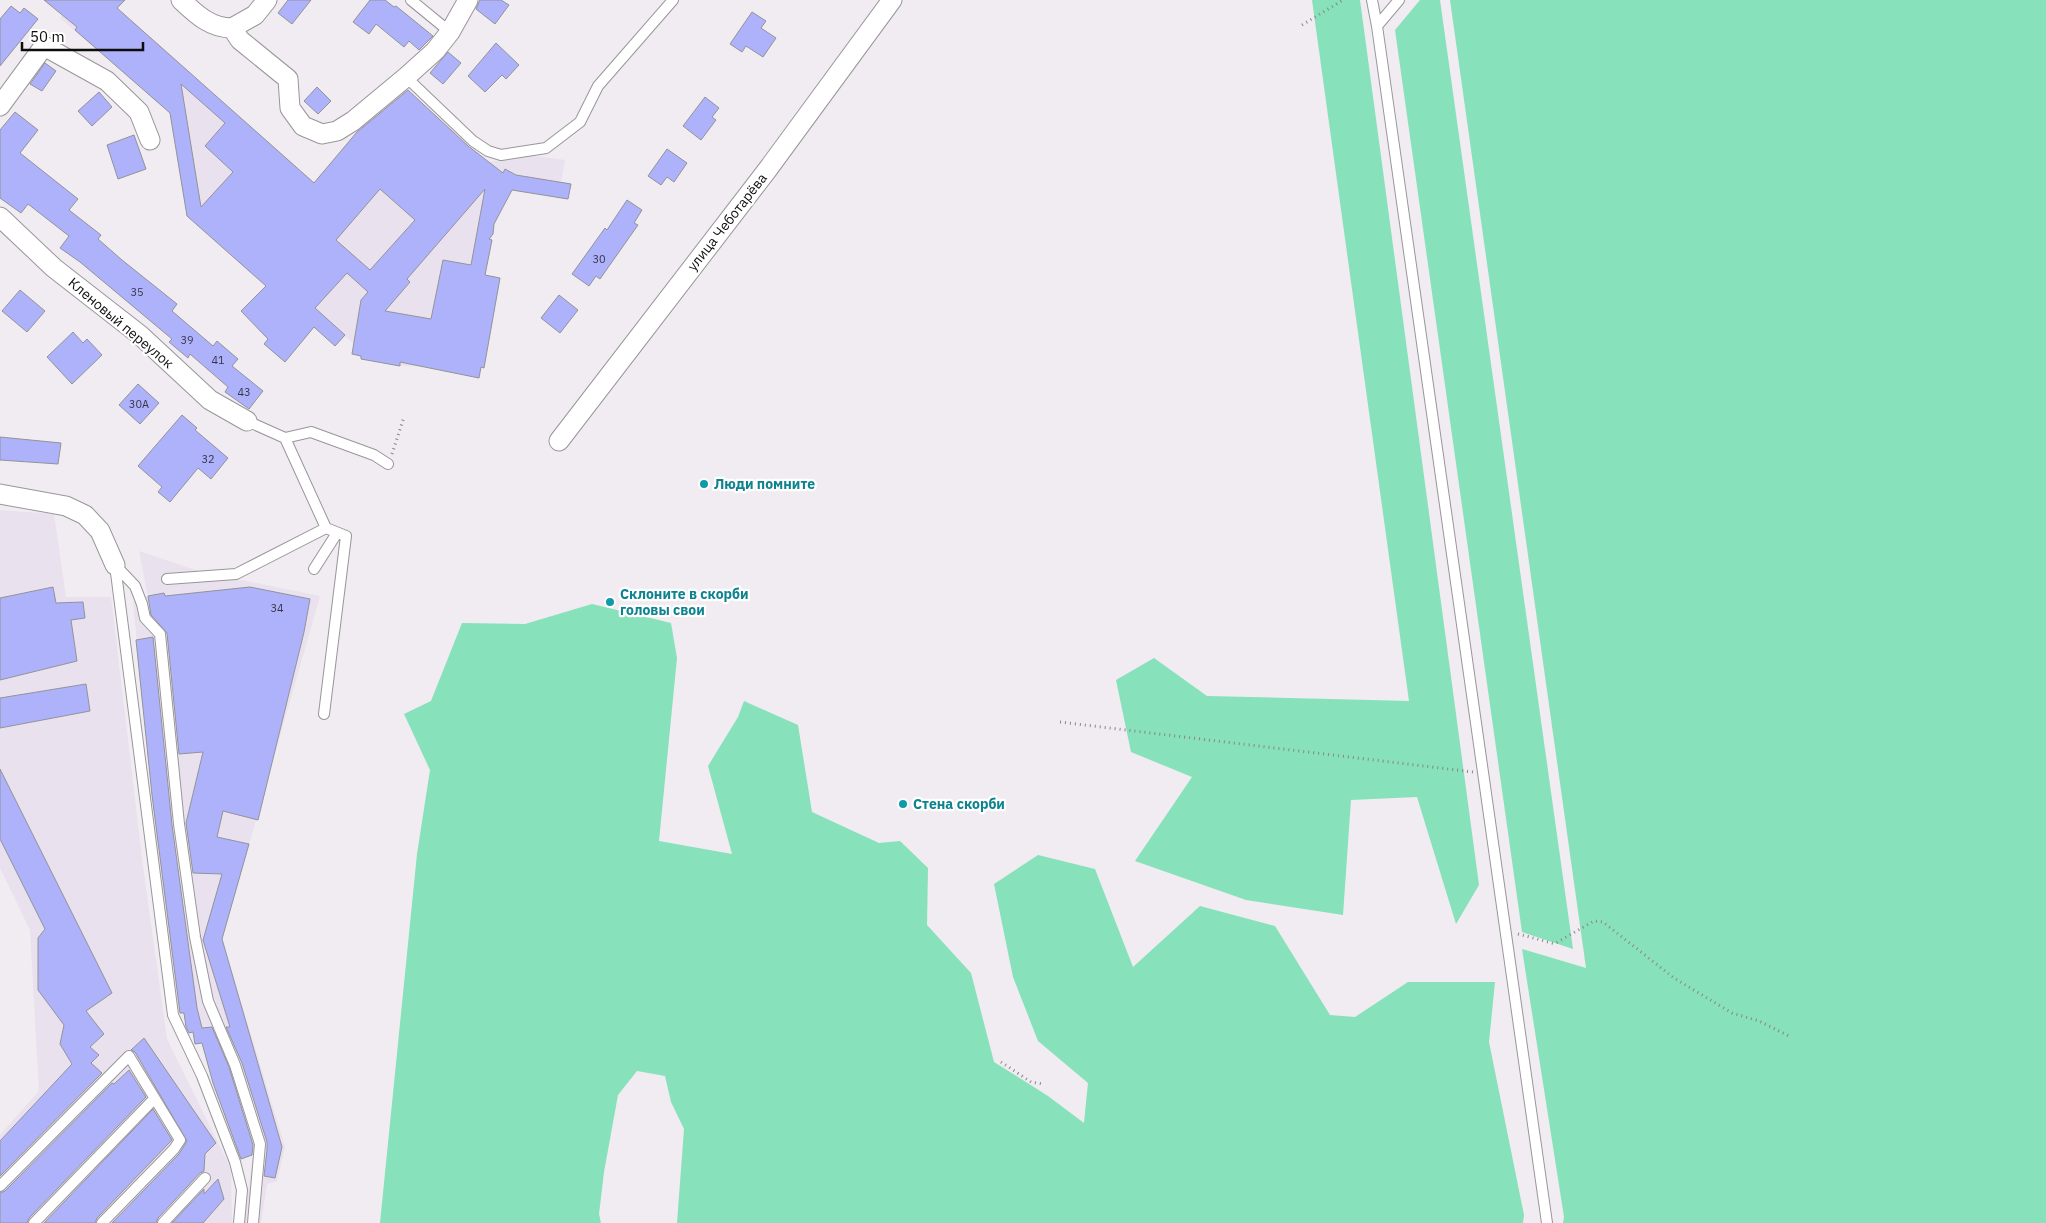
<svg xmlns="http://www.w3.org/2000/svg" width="2046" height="1223" font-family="'IBM Plex Sans',sans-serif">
	<rect width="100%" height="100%" fill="#f0ecf1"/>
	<!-- built -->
	<path fill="#e9e1ed" d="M125,0l-7,9 196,173 53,-62 36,-34 86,76 36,-7 40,5 -4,22 10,2 -3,15 -56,-9 -18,34 -9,51 15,3 -16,90 -84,-2 -39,-7v-3l-9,-2 2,-10 -9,-8 -10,10 -148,-130 -17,-103 -110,-95 2,-3z
		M0,510l54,4 12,83h45l32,269 24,173 64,130 1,54h-232v-88l39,-44 -9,-161 -30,-62z
		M139,551l63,21 118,24 -98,343 63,208 -8,34 -10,3 -6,39h-17l9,-68 -15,5 -36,-117 -7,1 -2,-12 -6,1 -3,-19h-5l-23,-177 -23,-235 15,-6z"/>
	<!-- green -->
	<path fill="#87e1ba" d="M1312,0h48l119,885 -23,39 -39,-127 -66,3 -8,115 -97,-15 -111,-39 57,-84 -61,-25 -15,-72 38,-22 53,38 202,5z
		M1420,0h20l133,949 -51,-17 -127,-902z
		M1450,0h596v1223h-483l1,-6 -42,-268 64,19z
		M592,604l79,19 6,35 -18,183 73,13 -24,-88 30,-49 6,-16 54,24 14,87 67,31 21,-2 28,27 -1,57 44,48 23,89 54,34 36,27 4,-40 -50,-42 -25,-64 -19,-93 44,-29 57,14 38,98 67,-61 75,20 55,89 25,2 53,-35h87l-6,60 35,173 -1,8h-846l7,-94 -13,-27 -6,-26 -28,-5 -19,24 -14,77 -5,42 2,9h-221l37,-369 13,-84 -26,-56 27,-13 31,-78 63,1z"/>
	<!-- building -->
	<path fill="#aeb2fa" stroke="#929398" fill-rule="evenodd" d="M44,0h81l-8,8 197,175 43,-51 51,-42 60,56 35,27 2,-4 11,6 55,9 -3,15 -56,-9 -18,34 -1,10 -4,5 3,1 -7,35 15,3 -16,90 -3,-1 -2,11 -79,-16v4l-39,-7v-3l-9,-2 9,-54 7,-8 -21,-19 -32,35 30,27 -10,11 -21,-19 -29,35 -21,-18 4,-5 -27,-28 25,-25 -79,-70 -17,-103 -95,-83 2,-3zM181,84l44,39 -20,23 28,26 -32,35zM380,189l35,31 -45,50 -34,-30zM485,189l-14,76 -28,-5 -12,59 -46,-8 25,-29 -3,-3z
		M288,0h23l-19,24 -14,-11z
		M370,0h15l9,7 2,-1 37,30 -14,14 -10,-9 -5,6 -28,-23 -7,10 -16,-12z
		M480,0h21l8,5 -14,19 -19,-15z
		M11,6l9,7 4,-5 14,11 -38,47v-47z
		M752,12l14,9 -5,7 15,10 -13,19 -17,-11 -4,6 -12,-8z
		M496,43l23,22 -13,14 -4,-4 -17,17 -17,-16z
		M448,52l13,11 -18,21 -13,-11z
		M45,63l11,8 -14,20 -12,-7z
		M317,87l14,14 -13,13 -14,-13z
		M99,92l13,15 -20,19 -14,-15z
		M705,97l14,11 -7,9 4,3 -15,20 -18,-14z
		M15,112l23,18 -18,23 58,46 -9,11 32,25 -3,4 24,21 55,44 -5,7 41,35 4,-5 21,18 -6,7 31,25 -14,18 -24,-17 3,-5 -38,-33 -2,4 -19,-16 3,-3 -92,-77 -20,-14 9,-12 -41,-32 -7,9 -21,-15v-68z
		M134,135l12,34 -28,10 -11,-34z
		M667,149l20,14 -13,19 -7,-5 -6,8 -13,-9z
		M627,200l15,10 -8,13 4,2 -38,54 -4,-3 -7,10 -17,-12 33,-46 2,2z
		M20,290l25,21 -18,21 -25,-21z
		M559,295l19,15 -18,23 -19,-15z
		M73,332l10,11 4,-4 15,16 -30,29 -25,-27z
		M138,384l21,19 -19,21 -21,-19z
		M182,415l15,13 -2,2 33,28 -17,21 -13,-11 -28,34 -12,-10 4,-5 -24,-21z
		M0,437l61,6 -3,21 -58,-4z
		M53,587l3,16 27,-1 2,16 -14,2 6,41 -77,19v-82z
		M250,587l60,12 -6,33 -46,188 -35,-9 -6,26 32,7 -27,95 60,208 -7,31 -11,-2 3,-26v-8l-25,-79 -16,-36h4l-27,-87 19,-66 -29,-1 -7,-50 17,-71 -24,2 -12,-121 -16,-18 -3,-19 16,-3 1,3z
		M153,637l19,188 25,183 5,20 10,-1 17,40 24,78 -1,10 -11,4 -28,-76 -11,-40 -7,1 -2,-12 -4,1 -3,-6 -2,-14h-4l-28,-218 -16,-155z
		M86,684l4,27 -90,17v-30z
		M0,769l112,224 -26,18 18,23 -14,13 9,8 -8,8 11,10 -102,103v-35l72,-77 -12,-20 4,-19 -26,-35v-52l7,-9 -45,-90z
		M144,1038l72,105 -11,11 -1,17 -4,2 -42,45 -2,5h-44l67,-69 8,-13 -52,-89 -4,-2z
		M129,1070l17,27 -117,121 -2,5h-27v-30l5,-2 107,-108 2,1z
		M153,1109l19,31 -75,78 -2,5h-51z
		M218,1179l6,20 -21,24h-31l32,-34v5z"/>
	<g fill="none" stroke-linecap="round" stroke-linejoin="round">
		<defs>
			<path id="lane" d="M411,0l39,32
				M1372,0l5,26
				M1399,0l-22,26c58,399 114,798 170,1197
				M406,77l67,64 15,10 13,4 45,-7 34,-26 18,-36 75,-86
				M247,421l38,17 26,-6 63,23 14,9
				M115,565l20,21 7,18 3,14 15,16 19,190 16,113 13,64 27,64 25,79 -7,79
				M115,565l58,450 29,61 33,86 7,28 -3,33
				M314,569l23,-36
				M167,579l69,-5 90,-46 -41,-90
				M324,714l22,-178 -20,-8
				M0,1186l129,-130 51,84 -6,9 -72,74
				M34,1223l120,-124
				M163,1223l42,-45"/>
			<path id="street" d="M181,0c15,14 29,28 51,28l8,12 48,39 2,29 13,18 19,8 15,-3 16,-10 53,-44 29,-26 15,-19 18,-32
				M232,28l23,-13 12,-15
				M0,106l44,-60 63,35 32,31 11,28
				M0,217l54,51 86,67 70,65 37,21
				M559,441l209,-272 124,-169
				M0,494l66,12 19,9 15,16 15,34"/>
		</defs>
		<!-- lane casing -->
		<use href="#lane" stroke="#99969a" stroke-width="12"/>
		<!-- street casing -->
		<use href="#street" stroke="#99969a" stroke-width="21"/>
		<!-- path -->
		<path stroke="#89878a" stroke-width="3" stroke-dasharray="1 4" stroke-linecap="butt" d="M1302,25l41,-25
			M392,454l12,-37
			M1060,722l413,50
			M1518,934l34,9h4l38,-22 9,1 71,56 58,35 27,8 30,15
			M1001,1062l30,20 12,2"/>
		<!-- lane -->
		<use href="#lane" stroke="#fff" stroke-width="10"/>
		<!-- street -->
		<use href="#street" stroke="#fff" stroke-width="19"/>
	</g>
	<!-- markers -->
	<g fill="#0f9aa8" stroke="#fff" stroke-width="2">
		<circle cx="704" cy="484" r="5"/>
		<circle cx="610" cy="602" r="5"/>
		<circle cx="903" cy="804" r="5"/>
	</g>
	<g text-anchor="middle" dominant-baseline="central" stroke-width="4.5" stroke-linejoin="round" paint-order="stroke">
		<!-- number labels -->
		<g font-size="11" fill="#363649">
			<text x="599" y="259">30</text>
			<text x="137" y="292">35</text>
			<text x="187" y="340">39</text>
			<text x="218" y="360">41</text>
			<text x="244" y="392">43</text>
			<text x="139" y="404">30А</text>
			<text x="208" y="459">32</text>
			<text x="277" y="608">34</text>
		</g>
		<!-- street labels -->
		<g font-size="14" fill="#0e0d0e" stroke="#fff">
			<text transform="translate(727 222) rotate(-52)">улица Чеботарёва</text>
			<text transform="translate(121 323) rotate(40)">Кленовый переулок</text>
		</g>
		<!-- culture labels -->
		<g font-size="14" font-weight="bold" fill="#0d838f" stroke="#fff" text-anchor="start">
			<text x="714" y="484">Люди помните</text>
			<text x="620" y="594">Склоните в скорби<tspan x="620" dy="16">головы свои</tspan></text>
			<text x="913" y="804">Стена скорби</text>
		</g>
	</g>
	<!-- scale -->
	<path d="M22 42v8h121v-8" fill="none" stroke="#0e0d0e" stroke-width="2.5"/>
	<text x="30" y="42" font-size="15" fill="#0e0d0e" stroke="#ffffff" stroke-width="4" paint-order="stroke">50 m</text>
</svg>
